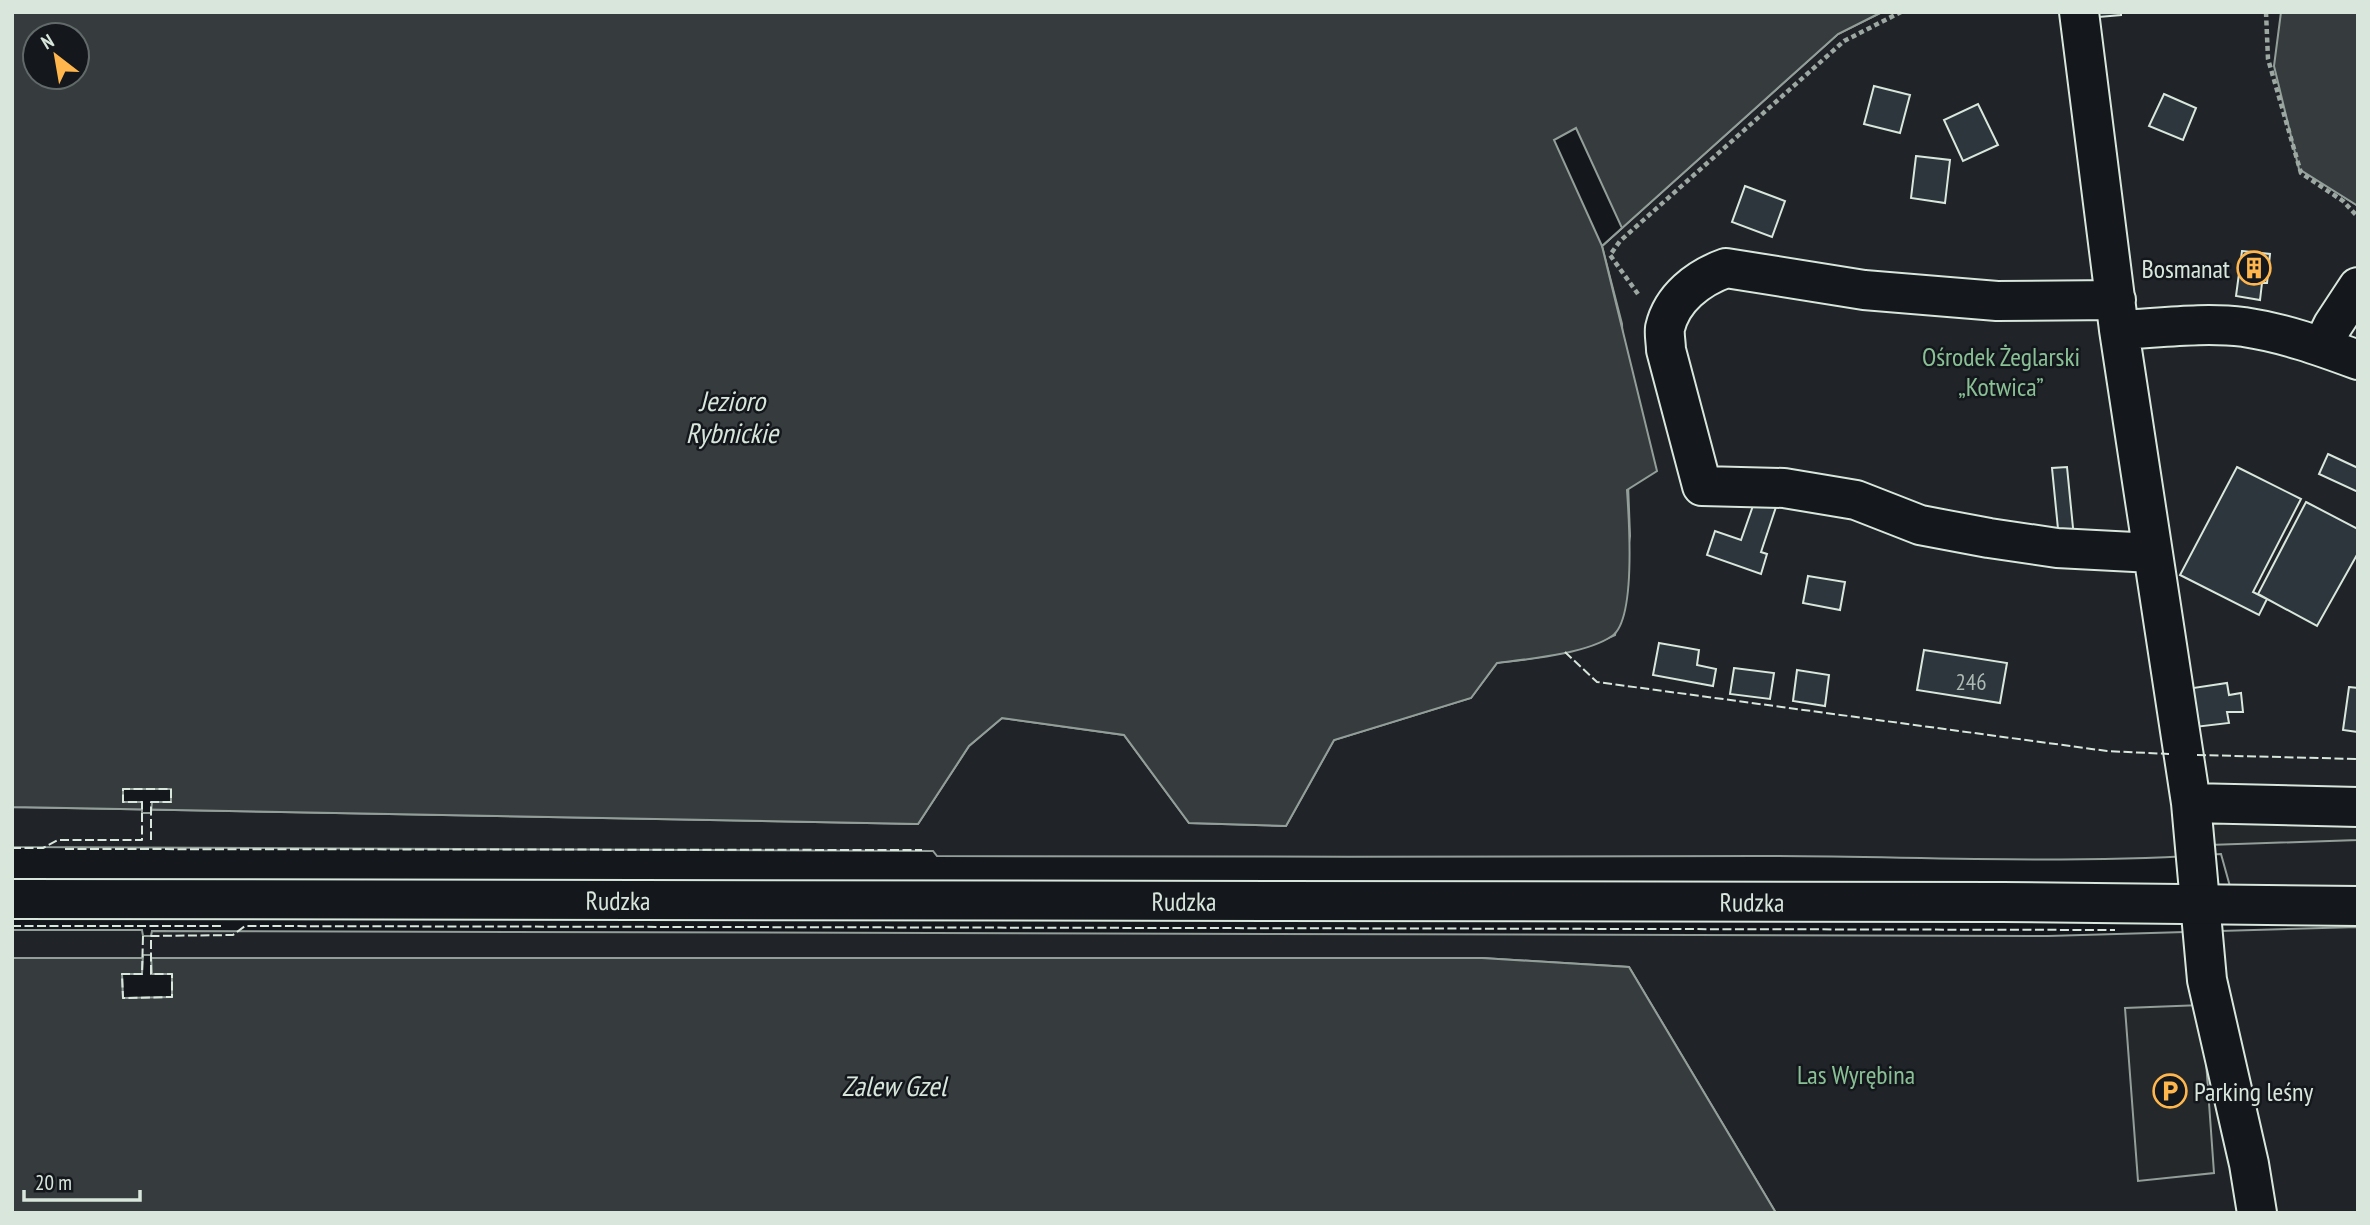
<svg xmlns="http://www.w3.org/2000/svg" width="2370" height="1225" font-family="'PT Sans Narrow',sans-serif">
	<rect width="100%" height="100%" fill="#14181c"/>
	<!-- green -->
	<path fill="#202428" stroke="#939e99" stroke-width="2" d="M1882,12h400l17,156 59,38v681l-127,3 -10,-36c-154,11 -310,2 -464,2 -273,0 -547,2 -820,0l-4,-5 -921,-4v-40l906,17 51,-78 33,-28 122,17 65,88 97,3 48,-86 137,-42 26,-35c40,-5 81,-10 118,-28l15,-99 -8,-212 -20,-78 236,-212z
		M2358,927v286h-582l-147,-246 -147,-9h-1470v-28h130l1,6h8l1,-5 1896,5z"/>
	<!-- parking -->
	<path fill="#24282b" stroke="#939e99" stroke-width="2" d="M2358,796v44l-178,6 -1,-44z
		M2202,1005l12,168 -76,8 -13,-173z"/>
	<!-- water -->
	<path fill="#363b3e" stroke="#939e99" stroke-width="2" fill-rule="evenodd" d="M12,12h1870l-44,22 -236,212 55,225 -30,19c2,28 9,130 -15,146 -26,18 -84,23 -115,27l-26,35 -137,42 -48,86 -97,-3 -65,-88 -122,-17 -33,28 -51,78 -906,-17zM35,35h42v42h-42z
		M2281,12h77v194l-59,-37 -25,-103z
		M12,958h1470l147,9 147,246h-1764z"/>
	<!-- pier -->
	<path fill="#14181c" stroke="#939e99" stroke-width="2" d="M1576,128l46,100 -20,18 -48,-106z
		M123,789h48v13h-19l-1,11h-9v-11h-19z
		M143,955h8l1,19h20v23l-49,1 -1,-24h20z"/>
	<!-- building -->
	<path fill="#2c363c" stroke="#d8e6dc" stroke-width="2" d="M2098,12h23v3l-22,2z
		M1874,86l36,9 -10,38 -36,-9z
		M2164,94l32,14 -13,32 -34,-14z
		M1978,104l20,41 -35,16 -19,-41z
		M1916,156l34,4 -5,43 -34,-5z
		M1745,186l40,15 -13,36 -40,-15z
		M2242,251l28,3 -3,29h-5l-2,17 -24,-4z
		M2328,454l30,14v24l-39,-18z
		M2067,467l7,71 -15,1 -7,-71z
		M2237,467l64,32 -48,93 14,7 -8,16 -79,-40z
		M1755,500l21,7 -15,45 6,2 -6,20 -54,-19 8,-24 26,9z
		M2306,502l52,27v24l-41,73 -59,-32z
		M1808,576l37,6 -5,28 -37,-7z
		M1659,643l40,7 -2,15 19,4 -3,17 -60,-11z
		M1924,650l83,13 -7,40 -83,-13z
		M1734,668l40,5 -4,26 -40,-5z
		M1797,670l32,5 -4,31 -32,-5z
		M2227,683l2,12 12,-2 2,19h-16l2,11 -34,4 -2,-39z
		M2349,687l9,1v44l-15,-2z"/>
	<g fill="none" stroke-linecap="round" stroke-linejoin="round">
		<defs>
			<path id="minor" d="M2079,12l40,318 72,473 16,177 42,184 8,49
				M2116,300l-119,1 -133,-11 -138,-22c-28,10 -54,30 -61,60 -1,7 1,15 1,22l36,136 82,2 72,12 64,25 69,13 68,10 96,5
				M2119,330c41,-2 84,-8 125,-3 40,6 76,19 114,33
				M2322,347l11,-22 25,-38
				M2191,803l167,4"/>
			<g id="major">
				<path id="s1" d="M12,899l1990,3 356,4"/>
			</g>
		</defs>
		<!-- minor casing -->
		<use href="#minor" stroke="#d8e6dc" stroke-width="42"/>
		<!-- major casing -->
		<use href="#major" stroke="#d8e6dc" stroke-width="42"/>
		<!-- path -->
		<path stroke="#9da8a2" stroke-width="4.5" stroke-dasharray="5 3.5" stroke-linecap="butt" d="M2266,12l2,47 33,114 42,28 15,16
			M1638,294l-28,-39 10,-14 224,-200 57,-29"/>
		<!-- minor -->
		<use href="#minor" stroke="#14181c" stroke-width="38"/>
		<!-- major -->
		<use href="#major" stroke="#14181c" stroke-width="38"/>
		<!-- fence -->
		<path stroke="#d8e6dc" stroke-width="2" stroke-dasharray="9 3.5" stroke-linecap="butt" d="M1565,652l32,30 510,69 62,3
			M2197,755l161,4
			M12,848h31l15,-8h84v-38h-19v-13h48v13h-20v38
			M65,849l857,1
			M12,926h209
			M143,936l-1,38h-20l1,24 49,-1v-23h-21v-38l82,-1 12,-9 1870,4"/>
	</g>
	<!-- icons -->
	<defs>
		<symbol id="building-ring" viewBox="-11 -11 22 22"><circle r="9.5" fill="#14181c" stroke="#ffb74d" stroke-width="1.5"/><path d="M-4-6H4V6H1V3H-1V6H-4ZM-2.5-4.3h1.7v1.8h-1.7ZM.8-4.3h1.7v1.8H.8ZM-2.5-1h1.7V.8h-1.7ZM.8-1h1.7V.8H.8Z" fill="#ffb74d"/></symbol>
		<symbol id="parking-ring" viewBox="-11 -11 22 22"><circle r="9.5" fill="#14181c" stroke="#ffb74d" stroke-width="1.5"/><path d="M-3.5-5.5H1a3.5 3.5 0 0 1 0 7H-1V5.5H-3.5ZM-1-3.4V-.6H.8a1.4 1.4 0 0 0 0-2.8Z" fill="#ffb74d"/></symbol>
	</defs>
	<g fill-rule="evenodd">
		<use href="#building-ring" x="2235" y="249" width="38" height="38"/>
		<use href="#parking-ring" x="2151" y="1072" width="38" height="38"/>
	</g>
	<g text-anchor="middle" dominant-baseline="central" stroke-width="5" stroke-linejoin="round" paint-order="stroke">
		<!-- number labels -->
		<g font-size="23" fill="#adbab4">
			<text x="1971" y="681">246</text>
		</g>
		<!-- poi labels -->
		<g font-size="26" fill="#d8e6dc" stroke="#14181c" text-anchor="end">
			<text x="2230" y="268">Bosmanat</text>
			<text x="2194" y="1091" text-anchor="start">Parking leśny</text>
		</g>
		<!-- park labels -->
		<g font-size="26" fill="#8ac095" stroke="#14181c">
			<text x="2001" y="356">Ośrodek Żeglarski<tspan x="2001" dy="30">„Kotwica”</tspan></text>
			<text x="1856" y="1074">Las Wyrębina</text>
		</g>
		<!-- street labels -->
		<g font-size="26" fill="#d8e6dc" stroke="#14181c">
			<text stroke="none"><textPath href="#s1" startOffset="606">Rudzka</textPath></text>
			<text stroke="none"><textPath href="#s1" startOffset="1172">Rudzka</textPath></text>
			<text stroke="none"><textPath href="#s1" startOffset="1740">Rudzka</textPath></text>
		</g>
		<!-- water labels -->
		<g font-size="28" font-style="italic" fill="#d8e6dc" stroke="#14181c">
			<text x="732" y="400">Jezioro<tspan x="732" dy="32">Rybnickie</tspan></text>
			<text x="894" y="1085">Zalew Gzel</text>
		</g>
	</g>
	<!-- border -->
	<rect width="2370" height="1225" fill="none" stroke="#d8e6dc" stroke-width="28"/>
	<!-- north arrow -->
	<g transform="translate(56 56) rotate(329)"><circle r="33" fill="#14181c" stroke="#626a69" stroke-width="2"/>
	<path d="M0-5L12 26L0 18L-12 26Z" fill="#ffb74d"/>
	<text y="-10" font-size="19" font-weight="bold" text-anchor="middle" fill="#d8e6dc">N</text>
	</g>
	<!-- scale -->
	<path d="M24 1190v10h116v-10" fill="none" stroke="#d8e6dc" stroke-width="3.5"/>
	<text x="35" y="1190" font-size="21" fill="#d8e6dc" stroke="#14181c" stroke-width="5" paint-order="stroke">20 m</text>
</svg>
